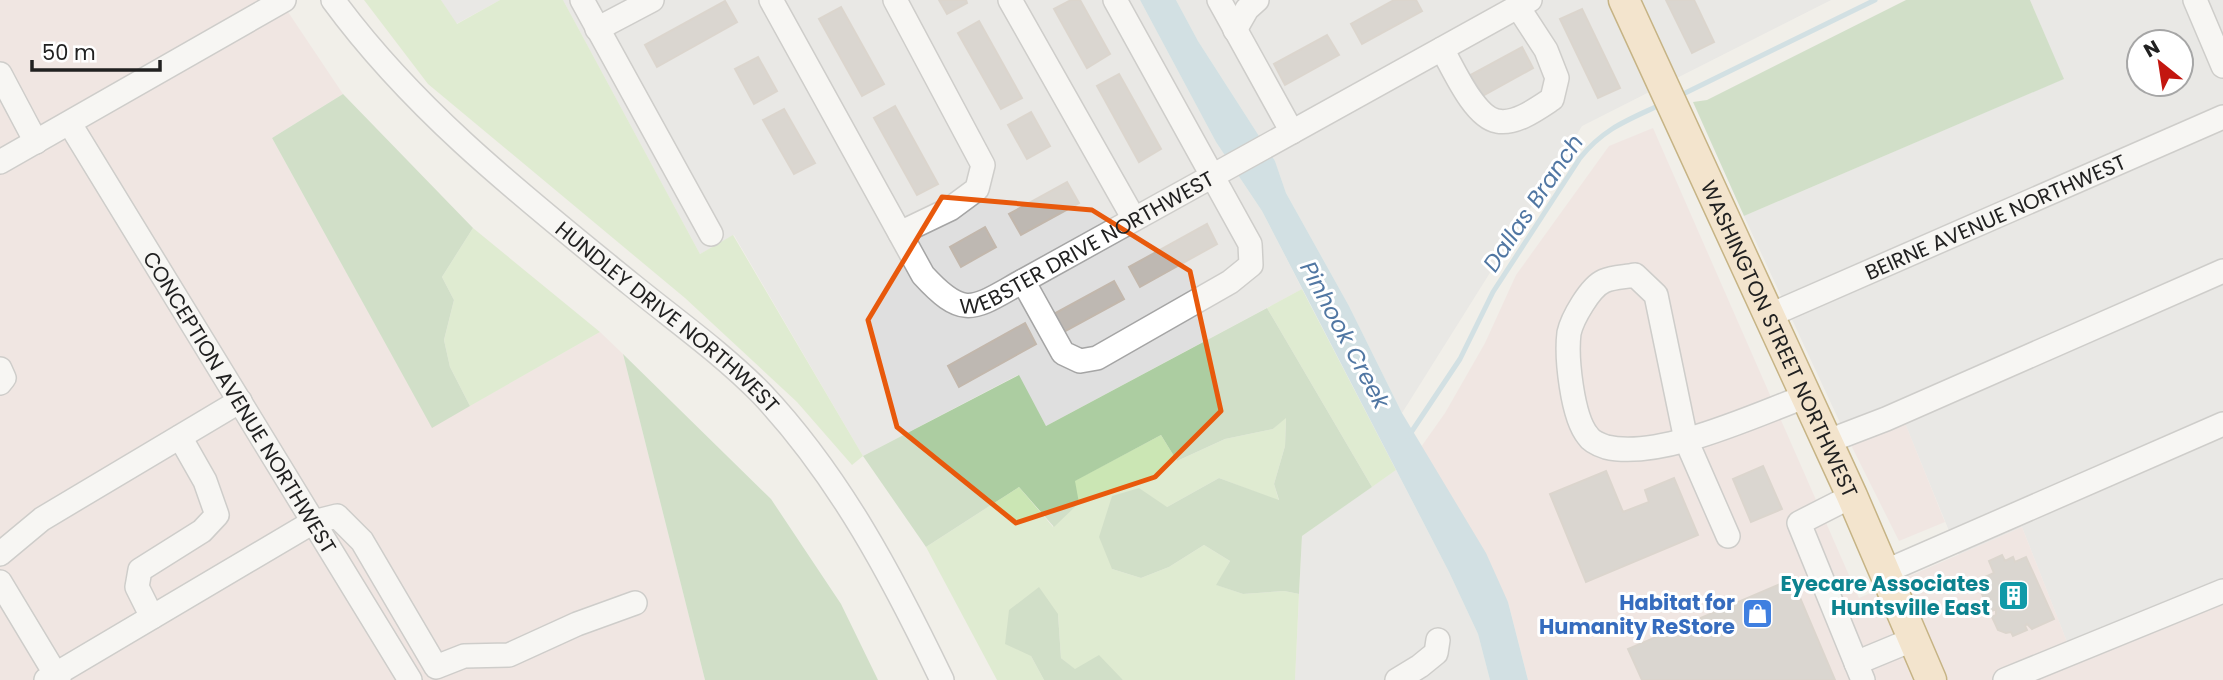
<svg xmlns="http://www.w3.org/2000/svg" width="2223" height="680" font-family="Poppins,sans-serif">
	<rect width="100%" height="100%" fill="#f1efe9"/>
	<!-- residential -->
	<path fill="#dfdfdf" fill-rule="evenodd" d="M441,0h59l-44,24z
		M563,0h577l76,142 46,69 40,78 -256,137 -28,-51 -155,81 -129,-221 -34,19z
		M1176,0h655l-249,126 -180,287 -53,-107 -63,-113 -11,-32 -77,-120z
		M2030,0h193v580l-152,72 -49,-125 -63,28 -62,-151 -54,25 -99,-213 319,-137zM2139,42h42v42h-42z
		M1396,470l53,102 29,62 12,46h-195l7,-144z"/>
	<!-- commercial -->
	<path fill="#f0dcda" d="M0,0h280l63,94 -71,44 160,289 168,-95 23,22 82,326h-705z
		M1653,128l206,470 163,-71 49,125 152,-72v100h-695l-20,-78 -87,-155 24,-34 40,-70 31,-68 93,-129z
		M1897,403l48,119 -46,19 -56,-112z"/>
	<!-- grass -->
	<path fill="#cbe6b4" d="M364,0h77l16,24 43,-24h63l137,254 33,-19 130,221 -11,9 -55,-63 -112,-104 -257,-214z
		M473,228l127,104 -130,74 -20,-39 -6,-27 10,-40 -12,-23z
		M1302,289l94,181 -24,17 -105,-179z
		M1286,417l-1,29 -11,38 5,17 -60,-23 -52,29 -55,62 29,9 28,-11 35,-22 26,16 -13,24 26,9 41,-3 15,3 -4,86h-172l-5,-4 -44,-7 -13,-11 -3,-44 -27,42 13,24h-47l-71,-133 93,-60 34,40 21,-46 87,-46 16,26 48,-22 48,-10z"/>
	<!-- forest -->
	<path fill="#accda1" d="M1906,0h124l34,79 -320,137 -51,-114 14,-2z
		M343,94l130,134 -31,49 12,23 -10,40 6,27 20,39 -38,22 -160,-290z
		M1267,308l105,179 -70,49 -3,58 -15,-3 -41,3 -27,-9 14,-24 -26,-16 -35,22 -28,11 -29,-9 -13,-32 13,-41 27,-8 28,19 52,-29 60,22 -5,-16 11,-38 1,-28 -13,11 -48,10 -48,22 -16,-26 -86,46 4,22 -25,24 -35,-40 -93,60 -63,-91 156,-81 27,51z
		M623,354l148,145 70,105 37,76h-173z
		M1039,587l19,27 3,44 14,11 24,-14 24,25h-79l-13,-24 -26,-12 4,-34z"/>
	<!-- water -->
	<path fill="#adcfdb" d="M1140,0h36l22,41 77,120 11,32 63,113 53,107 84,140 22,49 20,78h-38l-12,-46 -29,-62 -187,-361 -46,-69z"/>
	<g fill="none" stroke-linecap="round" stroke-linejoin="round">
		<!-- stream -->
		<path stroke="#adcfdb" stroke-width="5" d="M1677,97l198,-97
			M1408,437l52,-78 33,-67 87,-134c24,-30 48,-38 82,-54"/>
	</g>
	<!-- building -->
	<path fill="#beb8b2" stroke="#c2b7ac" stroke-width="2" d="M939,0h27l1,3 -20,11z
		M1071,0h9l30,54 -23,14 -33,-59z
		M1394,0h22l6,11 -60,33 -11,-20z
		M1666,0h28l20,42 -22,11z
		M725,1l12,21 -80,45 -12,-22z
		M841,7l43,77 -22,12 -43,-77z
		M1582,9l38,79 -22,10 -38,-79z
		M979,21l43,77 -21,11 -43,-76z
		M1327,35l12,20 -54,30 -11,-21z
		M1522,47l11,21 -54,30 -12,-21z
		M758,57l19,34 -23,13 -19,-35z
		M1119,74l42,75 -22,13 -42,-76z
		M895,106l43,78 -21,11 -43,-77z
		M784,109l31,54 -21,11 -31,-54z
		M1031,112l19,34 -23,13 -19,-34z
		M1067,182l12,21 -58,32 -12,-21z
		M1207,224l10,20 -77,43 -11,-20z
		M985,227l11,20 -35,20 -11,-20z
		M1114,281l10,18 -62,34 -10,-18z
		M1025,323l11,21 -77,43 -11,-21z
		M1763,466l19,43 -31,13 -18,-43z
		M1606,471l17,41 26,-10 -4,-12 29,-12 24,57 -112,47 -36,-88z
		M2002,555l3,6 8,-4 2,5 11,-5 28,62 -22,10 -5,-5 -2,2 2,4 -14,6 -2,-4 -5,1 -8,-3 -6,-13 4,-2v-6l-6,3 -14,-31 18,-8 -5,-12z
		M1792,579l43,101h-193l-14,-31z"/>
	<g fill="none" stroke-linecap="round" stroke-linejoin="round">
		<defs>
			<g id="minor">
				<path id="s1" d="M333,0c82,112 192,198 299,285 43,35 91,69 130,109 78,83 131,184 180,286"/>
				<path d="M582,0l129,234"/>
				<path id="s2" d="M771,0l152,275c42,46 51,33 100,6l507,-281"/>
				<path d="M895,0l88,165 -6,24 -27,20 -50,24"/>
				<path d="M1010,0l124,219"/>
				<path d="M1219,0l73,132"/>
				<path d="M2195,0l28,66"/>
				<path d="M597,29l55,-29"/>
				<path d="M1235,30l12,-21 10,-9"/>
				<path d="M1442,49c11,19 32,68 55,72 18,4 40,-12 55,-22l5,-21 -11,-28 -28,-43"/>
				<path d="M0,74l36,68"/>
				<path id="s3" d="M70,124l340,556"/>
				<path d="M0,162l284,-162"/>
				<path d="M1023,281l40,72 17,8 17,-3 133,-76 21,-17 -1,-21 -135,-244"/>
				<path id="s4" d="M1768,316l455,-199"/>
				<path d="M0,369l4,9 -4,5"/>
				<path d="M1826,442l60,-23 337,-148"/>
				<path d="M1852,496l-53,27 64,157"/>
				<path d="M1728,536l-42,-96 -30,-145 -21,-20c-9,2 -22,2 -31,6 -14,6 -32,38 -35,52 -3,24 3,84 19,103 3,5 12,9 18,11 53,13 147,-31 198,-50"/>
				<path d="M0,554l42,-35 198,-118"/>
				<path d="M1884,572l339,-148"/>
				<path d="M0,582l59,98"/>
				<path d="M152,617l-15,-30 3,-17 62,-39 15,-16 -12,-34 -25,-44"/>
				<path d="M1856,663l58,-24"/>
				<path d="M46,680l267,-158 24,-6 25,25 74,126 28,-11 45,-1 68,-31 58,-21"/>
				<path d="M1397,680l23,-14 16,-13 2,-13"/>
				<path d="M2005,680l218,-89"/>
			</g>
			<g id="major">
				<path id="s5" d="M1624,0l228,496 79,184"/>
			</g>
		</defs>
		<!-- minor casing -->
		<use href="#minor" stroke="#a5a5a5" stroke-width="26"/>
		<!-- major casing -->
		<use href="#major" stroke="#936c0c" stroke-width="33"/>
		<!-- minor -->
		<use href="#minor" stroke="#fff" stroke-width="23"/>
		<!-- major -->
		<use href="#major" stroke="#f5d8aa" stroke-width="30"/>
	</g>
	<!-- marked area -->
	<path d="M0 0H2223V680H0ZM942,197l150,13 98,61 31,140 -66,66 -139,46 -119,-96 -29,-107z" fill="#f1efe9" fill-opacity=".55" fill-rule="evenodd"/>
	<path fill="none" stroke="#e8590c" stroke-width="5" stroke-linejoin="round" d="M942,197l150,13 98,61 31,140 -66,66 -139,46 -119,-96 -29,-107z"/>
	<!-- icons -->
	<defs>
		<symbol id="building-square" viewBox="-11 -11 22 22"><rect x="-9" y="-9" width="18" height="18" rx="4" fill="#0f9aa8" stroke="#fff"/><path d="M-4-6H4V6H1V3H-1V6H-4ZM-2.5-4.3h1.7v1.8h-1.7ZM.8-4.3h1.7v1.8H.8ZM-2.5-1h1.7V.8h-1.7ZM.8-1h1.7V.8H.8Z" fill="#fff"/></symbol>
		<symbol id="shop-square" viewBox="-11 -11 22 22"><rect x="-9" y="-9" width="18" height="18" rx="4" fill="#3f7fe0" stroke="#fff"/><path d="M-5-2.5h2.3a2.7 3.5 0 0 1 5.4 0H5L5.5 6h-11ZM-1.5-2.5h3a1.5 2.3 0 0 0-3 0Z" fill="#fff"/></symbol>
	</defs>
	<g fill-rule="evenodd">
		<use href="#building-square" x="1996" y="578" width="35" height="35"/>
		<use href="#shop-square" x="1740" y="596" width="35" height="35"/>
	</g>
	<g text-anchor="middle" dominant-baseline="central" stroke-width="6" stroke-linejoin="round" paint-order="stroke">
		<!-- street labels -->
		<g font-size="21" fill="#212121" stroke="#fff">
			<text stroke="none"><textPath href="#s4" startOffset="248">BEIRNE AVENUE NORTHWEST</textPath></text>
			<text stroke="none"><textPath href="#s2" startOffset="504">WEBSTER DRIVE NORTHWEST</textPath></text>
			<text stroke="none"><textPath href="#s1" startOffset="462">HUNDLEY DRIVE NORTHWEST</textPath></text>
			<text stroke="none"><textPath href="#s5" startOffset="373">WASHINGTON STREET NORTHWEST</textPath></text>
			<text stroke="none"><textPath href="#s3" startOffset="326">CONCEPTION AVENUE NORTHWEST</textPath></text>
		</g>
		<!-- culture labels -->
		<g font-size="21" font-weight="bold" fill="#0d838f" stroke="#fff" text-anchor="end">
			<text x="1990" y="583">Eyecare Associates<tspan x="1990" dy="24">Huntsville East</tspan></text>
		</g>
		<!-- shop labels -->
		<g font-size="21" font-weight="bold" fill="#366cbe" stroke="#fff" text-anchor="end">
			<text x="1735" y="602">Habitat for<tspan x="1735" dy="24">Humanity ReStore</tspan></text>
		</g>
		<!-- water labels -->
		<g font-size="23" font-style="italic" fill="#5177a3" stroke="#fff">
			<text transform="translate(1533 203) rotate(-56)">Dallas Branch</text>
			<text transform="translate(1345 335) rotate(62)">Pinhook Creek</text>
		</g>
	</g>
	<!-- north arrow -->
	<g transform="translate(2160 63) rotate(330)"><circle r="33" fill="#ffffff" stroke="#a6a6a6" stroke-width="2"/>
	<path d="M0-5L12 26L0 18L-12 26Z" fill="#c31710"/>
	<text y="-10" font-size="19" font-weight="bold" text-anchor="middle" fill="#212121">N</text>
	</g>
	<!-- scale -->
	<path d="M32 60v10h128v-10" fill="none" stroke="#212121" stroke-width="3.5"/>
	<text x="42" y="60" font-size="21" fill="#212121" stroke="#ffffff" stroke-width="5" paint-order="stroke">50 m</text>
</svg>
